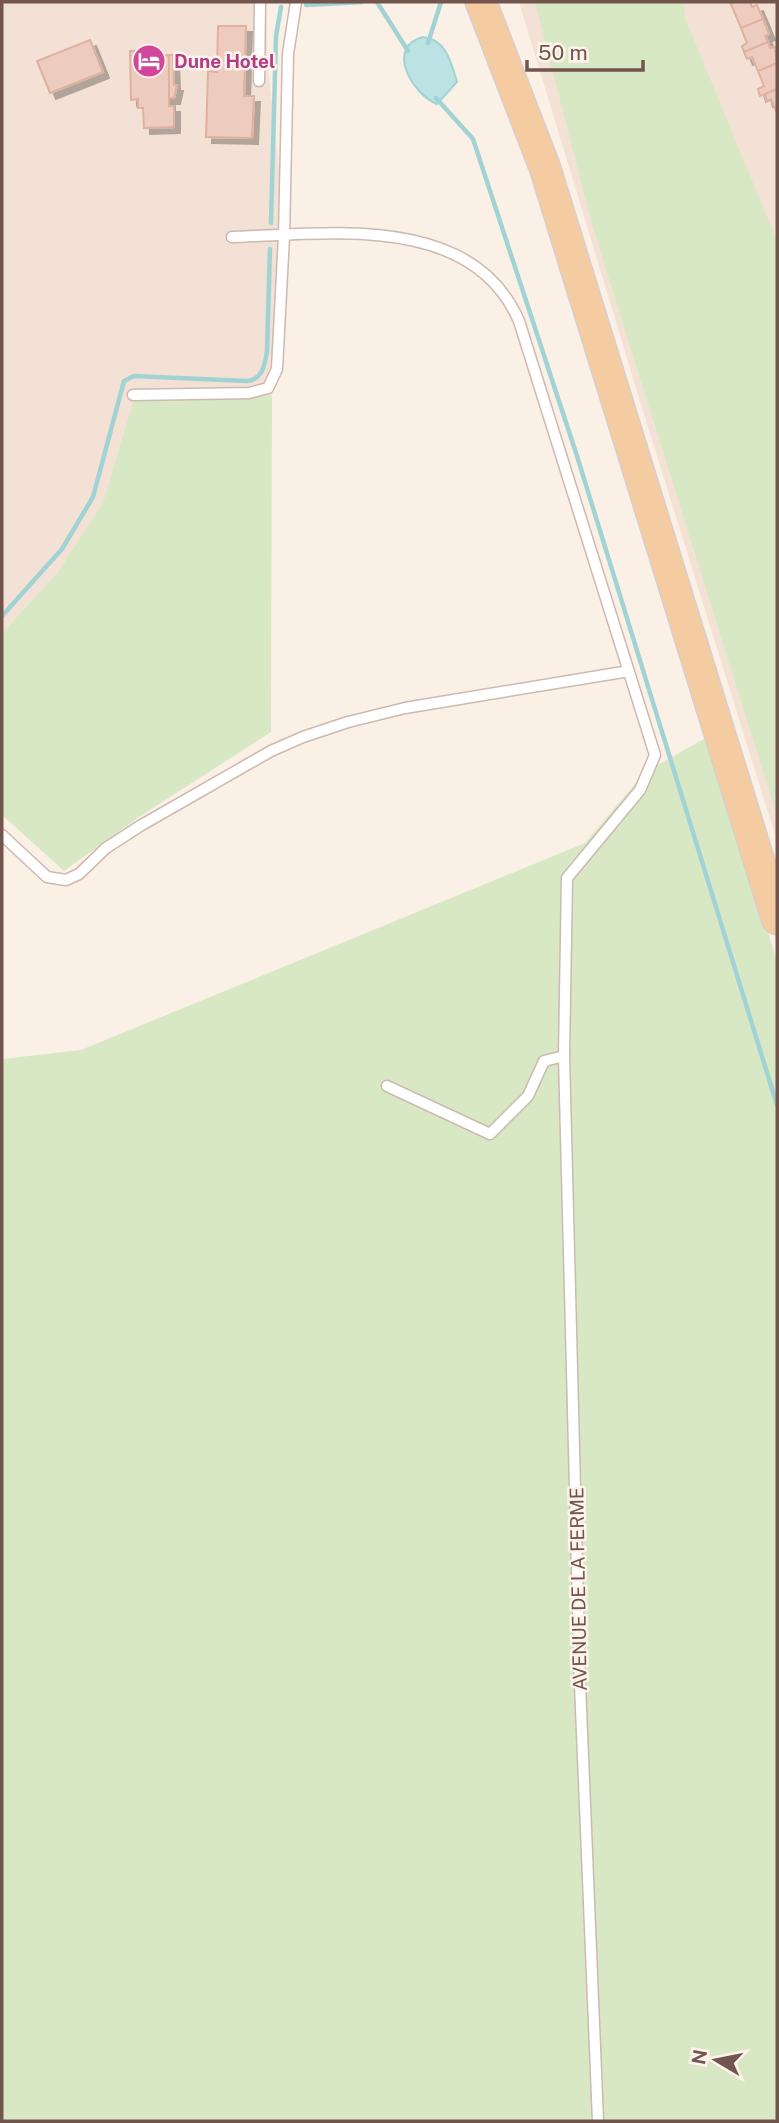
<svg xmlns="http://www.w3.org/2000/svg" width="779" height="2123" font-family="'Public Sans',sans-serif">
	<defs>
		<filter id="shadow"><feDropShadow dx="6" dy="6" stdDeviation="0" flood-color="#0004"/></filter>
	</defs>
	<rect width="100%" height="100%" fill="#fbf0e6"/>
	<!-- residential -->
	<path fill="#f2e1d4" d="M2,2h264l2,65 15,140 -11,189 -137,-2 -32,108 -45,70 -56,61z
		M519,2h258v839l-134,-430z"/>
	<!-- green -->
	<path fill="#d8e8c5" d="M535,2h149l1,16 92,223v575l-186,-595z
		M135,394l137,2 -1,336 -132,85 -75,54 -62,-56v-182l56,-61 45,-70z
		M709,736l68,226v1159h-775v-1062l79,-9 504,-207 60,-71z"/>
	<!-- water -->
	<path fill="#bbe3e3" stroke="#a2d3d4" stroke-width="2" d="M423,37c23,2 28,25 34,45l-20,22c-25,-10 -52,-57 -14,-67z"/>
	<g fill="none" stroke-linecap="round" stroke-linejoin="round">
		<!-- stream -->
		<path stroke="#a2d3d4" stroke-width="4.5" d="M377,2l31,49
			M306,5l56,-3
			M428,43l13,-41
			M436,98l37,41 104,317 200,649
			M271,223l5,-187 5,-29
			M2,616l60,-67 31,-52 31,-116 10,-5 112,5c17,-1 19,-17 21,-30l3,-102"/>
	</g>
	<!-- building -->
	<path fill="#eecbbf" stroke="#e0b0a0" stroke-width="2" filter="url(#shadow)" d="M730,2h20l2,5 5,-2 6,14 -22,9z
		M763,19l6,15 -4,2 3,6 -24,10 -2,-6 5,-3 -6,-15z
		M218,26h28l-2,70h10l-2,42 -46,-1 2,-66 9,1z
		M90,40l13,32 -53,21 -13,-32z
		M768,42l2,6 5,-1 2,16 -19,8 -6,-14 -5,2 -3,-7z
		M154,50v6l15,-1v51h5v21l-30,1 -1,-20h-5v-9l-7,1 -1,-49z
		M169,55h4l1,30h3l-3,13h-5z
		M777,63v26l-17,7 -2,-7 6,-3 -6,-15z
		M777,89v24l-6,-14 -4,2 -2,-7z"/>
	<g fill="none" stroke-linecap="round" stroke-linejoin="round">
		<defs>
			<path id="lane" d="M259,81l1,-79
				M232,237c96,-3 240,-25 287,84l136,434 -15,35 -73,88 -3,178 16,628 18,437
				M133,395l116,-2 19,-5 9,-19 7,-133 4,-182 8,-52
				M2,835l45,42 19,3 13,-6 27,-26 34,-22 131,-75 32,-14 45,-15 57,-14 224,-37
				M387,1086l103,48 38,-38 16,-35 20,-5"/>
			<path id="primary" d="M481,2l64,166 232,751"/>
		</defs>
		<!-- lane casing -->
		<use href="#lane" stroke="#ceb9b0" stroke-width="13"/>
		<!-- primary casing -->
		<use href="#primary" stroke="#d8cfcd" stroke-width="33"/>
		<!-- lane -->
		<use href="#lane" stroke="#fff" stroke-width="10"/>
		<!-- primary -->
		<use href="#primary" stroke="#f5cba2" stroke-width="30"/>
	</g>
	<!-- icons -->
	<defs>
		<symbol id="hotel-disc" viewBox="-11 -11 22 22"><circle r="9.5" fill="#d1479c" stroke="#fef4ec"/><path d="M-6-4.5h1.5V1H6V5H4.5V3h-9V5H-6ZM-4 0a1.8 1.8 0 1 1 3.6 0ZM.5 0V-2.5h3Q6-2.5 6 0Z" fill="#fff"/></symbol>
	</defs>
	<g fill-rule="evenodd">
		<use href="#hotel-disc" x="130" y="42" width="38" height="38"/>
	</g>
	<g text-anchor="middle" dominant-baseline="central" stroke-width="5" stroke-linejoin="round" paint-order="stroke">
		<!-- hotel labels -->
		<g font-size="19" font-weight="bold" fill="#b23c85" stroke="#fef4ec" text-anchor="start">
			<text x="174" y="61">Dune Hotel</text>
		</g>
		<!-- street labels -->
		<g font-size="19" fill="#72554c" stroke="#fef4ec">
			<text transform="translate(578 1589) rotate(-91)">AVENUE DE LA FERME</text>
		</g>
	</g>
	<!-- border -->
	<rect width="779" height="2123" fill="none" stroke="#72554c" stroke-width="7"/>
	<!-- north arrow -->
	<g transform="translate(716 2060) rotate(280)" stroke="#fef4ec" stroke-width="5" paint-order="stroke">
	<path d="M0-5L12 26L0 18L-12 26Z" fill="#72554c"/>
	<text y="-10" font-size="19" font-weight="bold" text-anchor="middle" fill="#72554c">N</text>
	</g>
	<!-- scale -->
	<path d="M527 60v10h116v-10" fill="none" stroke="#72554c" stroke-width="3.5"/>
	<text x="538" y="60" font-size="21" fill="#72554c" stroke="#fef4ec" stroke-width="5" paint-order="stroke">50 m</text>
</svg>
